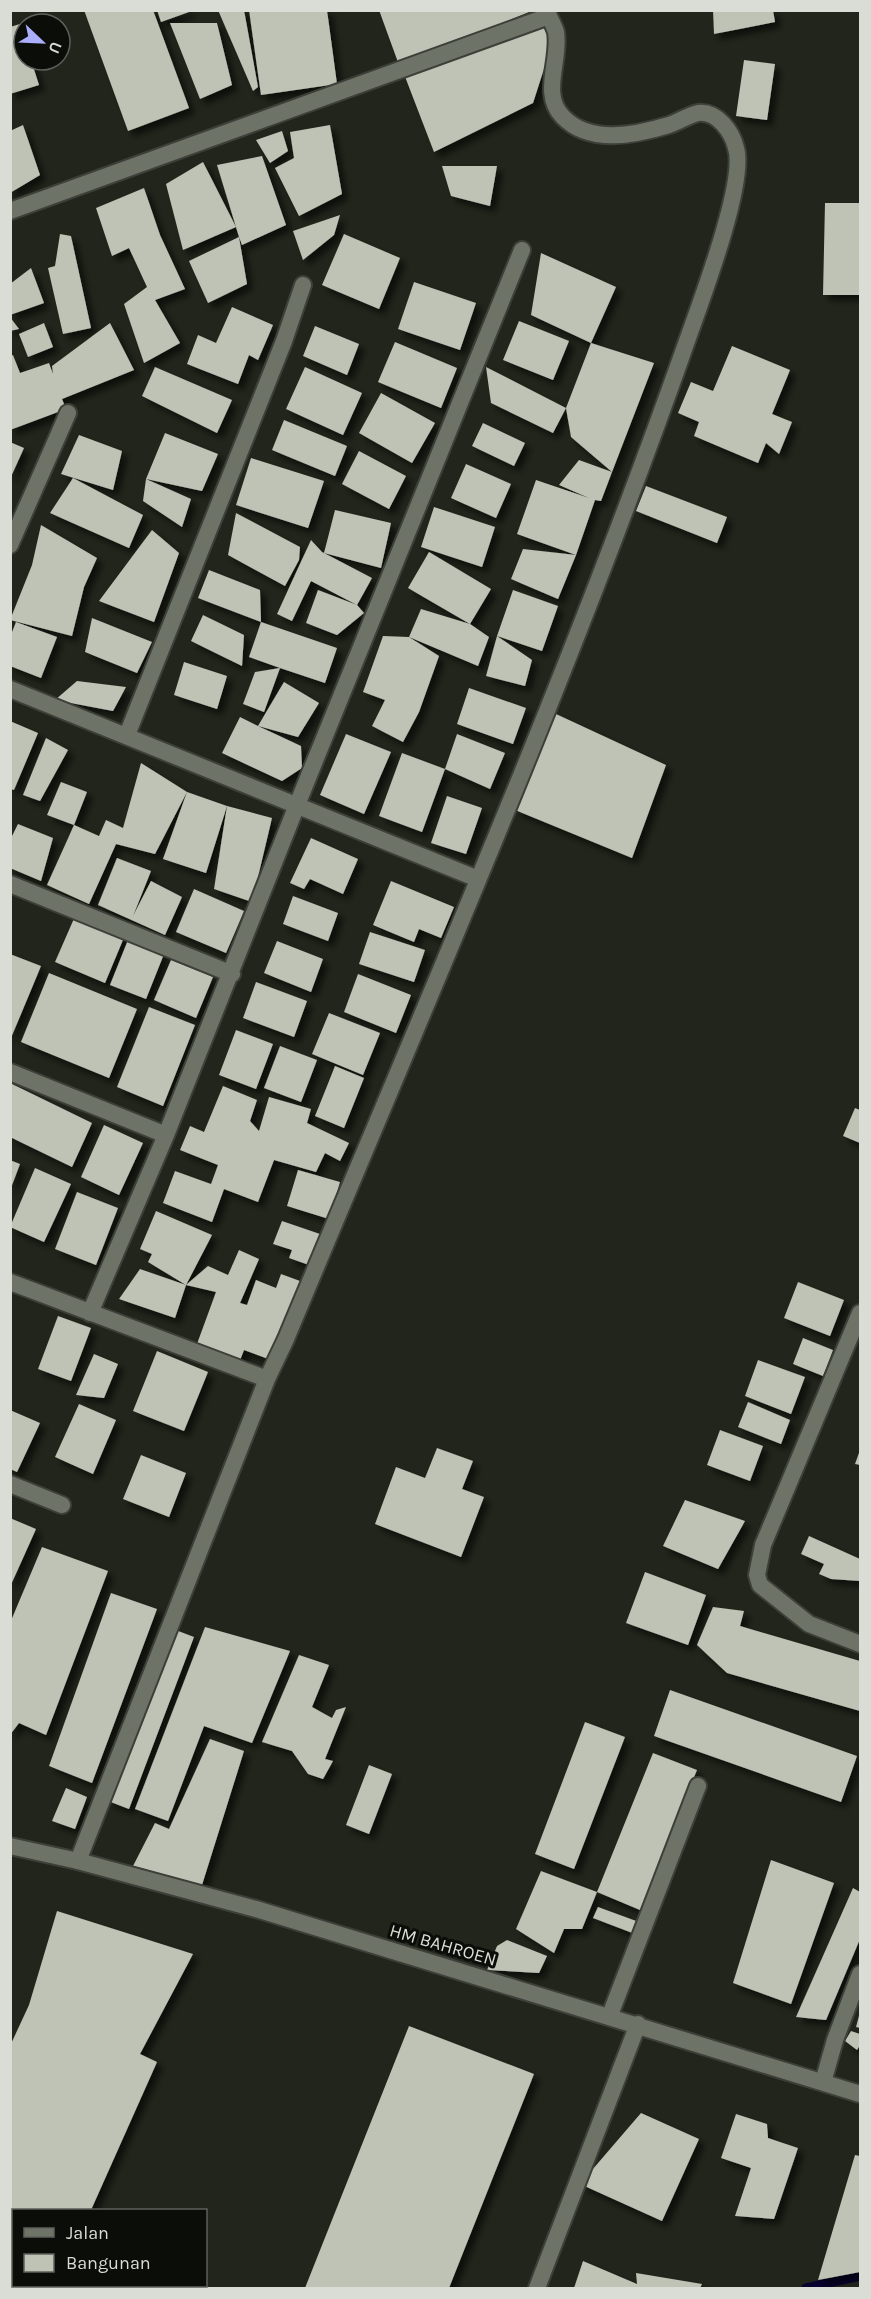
<svg xmlns="http://www.w3.org/2000/svg" width="871" height="2299" font-family="Karla,sans-serif">
	<defs>
		<filter id="shadow"><feDropShadow dx="5.5" dy="5.5" stdDeviation="3" flood-color="#0009"/></filter>
	</defs>
	<rect width="100%" height="100%" fill="#21251b"/>
	<g fill="none" stroke-linecap="round" stroke-linejoin="round">
		<!-- stream -->
		<path stroke="#09012e" stroke-width="9" d="M806,2288l54,-12"/>
	</g>
	<!-- building -->
	<path fill="#bec3b6" filter="url(#shadow)" d="M84,10h69l36,98 -61,23z
		M157,10h35v1l-31,11z
		M218,10h26l14,77 -5,4z
		M249,10h78l10,74 -76,11z
		M379,10h155l-135,55z
		M713,10h60l2,12 -61,12z
		M170,23h47l15,62 -32,14z
		M544,23l7,24 -18,56 -99,49 -30,-78z
		M20,24l4,13v23h7l8,25 -29,9v-67z
		M744,60l31,4 -8,56 -31,-4z
		M23,125l17,50 -30,18v-62z
		M330,125l12,69 -43,22 -24,-48 19,-10 -4,-26z
		M282,131l6,20 -18,12 -14,-23z
		M262,156l24,69 -44,20 -3,-8 8,47 -39,19 -19,-42 50,-24 -3,-10 -53,23 -17,-66 37,-22 33,65 -19,-62z
		M442,166h55l-7,40 -39,-10z
		M144,188l16,47 25,54 -30,11 25,43 -36,20 -20,-59 23,-17 -18,-39 -17,8 -16,-48z
		M825,203h35v92h-37z
		M340,215l-6,20 -31,25 -10,-29z
		M60,234l11,2 20,92 -28,6 -15,-66 7,-2z
		M344,234l56,24 -21,51 -57,-24z
		M541,253l75,34 -25,56 -60,-28z
		M31,268l13,35 -34,12v-31z
		M414,282l62,21 -16,47 -62,-21z
		M232,307l41,18 -15,35 -9,-5 -11,29 -51,-20 11,-29 18,8z
		M10,317l9,12 -9,2z
		M519,321l50,20 -16,39 -50,-20z
		M44,323l9,24 -25,10 -9,-23z
		M110,323l24,47 -72,29 4,10 -56,21v-74l3,-1 7,18 29,-10 4,11 -1,-8z
		M315,326l44,18 -12,31 -44,-19z
		M395,342l62,26 -16,40 -63,-26z
		M591,343l63,20 -42,109 -41,-35 -5,-29 -13,25 -62,-30 -5,-36 80,41z
		M732,346l58,24 -18,44 20,8 -13,32 -13,-11 -8,20 -64,-27 5,-14 -21,-9 13,-31 22,9z
		M155,367l77,33 -15,33 -75,-37z
		M305,367l57,26 -19,42 -57,-26z
		M381,393l54,30 -23,40 -53,-30z
		M284,420l63,26 -12,30 -63,-26z
		M483,423l42,20 -11,23 -42,-20z
		M165,433l53,21 -16,37 -56,-12z
		M79,435l43,16 -9,39 -52,-16z
		M10,442l14,6 -14,31z
		M359,451l47,25 -17,33 -47,-25z
		M251,458l73,23 -16,47 -72,-23z
		M579,460l33,12 -11,29 -6,-1 -19,55 -59,-21 19,-54 53,18 -30,-13z
		M466,464l45,20 -15,34 -45,-20z
		M73,478l70,37 -14,33 -79,-35z
		M146,479l45,20 -9,28 -39,-26z
		M646,486l81,31 -10,26 -81,-32z
		M434,507l61,20 -13,40 -61,-20z
		M335,510l56,13 -10,45 -57,-15 48,25 -15,27 -46,-24 -19,40 -15,-7 34,-74 11,12 2,1z
		M236,513l64,34 -1,13 -14,26 -57,-31z
		M41,525l56,33 -13,29 -12,49 -62,-16 22,-55z
		M152,530l27,23 -25,69 -55,-21z
		M523,549l53,6 -18,44 -47,-20z
		M429,552l62,37 -21,35 19,13 -11,29 -69,-29 12,-28 49,15 -62,-36z
		M209,570l51,20 1,32 -63,-24z
		M318,590l39,15 7,8 -27,22 -31,-12z
		M513,590l45,16 -16,45 -45,-15z
		M203,615l41,20 -2,31 -51,-25z
		M92,618l60,24 -15,31 -52,-21z
		M16,622l41,15 -16,41 -31,-12v-29z
		M261,622l76,26 -12,35 -45,-15 -16,44 -21,-8 12,-32 25,-4 -31,-11z
		M383,636l26,1 30,19 -20,56 -16,30 -31,-16 13,-26 -22,-8z
		M497,636l35,24 -7,26 -39,-10z
		M184,662l43,14 -10,33 -43,-14z
		M77,681l49,6 -13,24 -58,-11z
		M284,682l35,21 -21,34 -40,-11 43,20 1,22 -20,13 -60,-28 18,-36 18,9z
		M469,688l57,20 -13,36 -56,-20z
		M556,714l110,51 -34,93 -117,-48z
		M10,721l28,12 -24,57 -4,-1z
		M346,734l45,18 -27,62 -44,-19z
		M457,734l48,19 -15,36 -45,-20z
		M46,738l22,12 -28,51 -17,-6z
		M402,753l43,16 -23,63 -43,-16z
		M141,763l46,29 40,14 -21,67 -43,-14 24,-67 -32,62 -39,-10 -27,60 -42,-19 27,-60 25,11 7,-16 17,8z
		M61,782l26,10 -13,33 -27,-10z
		M447,796l35,12 -16,46 -35,-11z
		M227,806l45,12 -20,84 -38,-13z
		M18,824l35,14 -12,43 -31,-13v-28z
		M311,838l47,21 -15,35 -33,-15 -6,10 -14,-6z
		M117,858l34,13 -18,45 18,-35 31,16 -17,38 -67,-30z
		M391,881l63,26 -13,31 -22,-9 -5,13 -41,-17z
		M194,889l50,22 -18,42 -50,-21z
		M293,896l45,17 -10,28 -45,-17z
		M76,914l49,21 -20,48 -50,-21z
		M370,932l55,18 -11,32 -55,-18z
		M128,940l36,14 -18,45 -36,-14z
		M277,941l46,18 -12,33 -47,-19z
		M10,954l31,12 -30,72h-1z
		M171,960l42,17 -17,41 -42,-18z
		M49,973l88,36 -28,69 -88,-36z
		M358,974l53,21 -15,38 -52,-21z
		M256,982l51,19 -13,36 -51,-19z
		M149,1007l46,18 -32,81 -46,-19z
		M329,1013l51,20 -17,42 -51,-21z
		M236,1030l37,14 -17,45 -37,-14z
		M280,1046l37,14 -16,42 -37,-14z
		M335,1066l29,12 -20,50 -29,-12z
		M12,1084l80,39 -20,44 -62,-30z
		M223,1086l34,14 -7,21 9,10 10,-34 42,12 -4,14 42,20 -9,18 -15,-8 -9,19 -42,-12 -16,42 -34,-13 -12,33 -49,-19 12,-32 36,13 7,-19 -38,-15 10,-24 14,6z
		M855,1108l5,2v33l-17,-7z
		M104,1125l39,18 -24,52 -38,-18z
		M10,1160l10,4 -9,24h-1z
		M35,1168l36,16 -27,58 -34,-15z
		M298,1170l42,12 -11,37 -42,-13z
		M77,1192l41,16 -22,57 -41,-16z
		M156,1211l56,24 -26,50 -11,33 -56,-19 21,-30 46,16 -38,-23 4,-8 -12,-5z
		M282,1221l38,13 -11,31 -20,-7 3,-8 -19,-6z
		M239,1250l20,9 -19,44 7,2 9,-25 20,8 5,-14 19,7 -29,79 -27,-10 -7,18 -43,-16 22,-60 -30,-7 22,-19 20,9z
		M798,1282l46,18 -14,36 -46,-18z
		M58,1316l33,12 -20,53 -33,-12z
		M803,1338l30,12 -10,26 -30,-12z
		M157,1351l51,21 -24,59 -51,-20z
		M94,1354l24,10 -14,34 -28,-3z
		M758,1360l47,17 -14,37 -46,-18z
		M748,1402l42,18 -9,24 -43,-17z
		M79,1404l37,16 -23,54 -38,-17z
		M10,1410l30,13 -23,49 -7,-3z
		M720,1430l43,16 -13,35 -43,-16z
		M437,1448l36,13 -11,28 22,8 -23,60 -86,-33 21,-57 29,11z
		M860,1450v15l-5,-1z
		M141,1455l45,18 -17,44 -46,-18z
		M685,1500l60,21 -27,48 -55,-23z
		M10,1518l26,11 -26,58z
		M809,1536l51,23v22l-29,-2 -12,-5 5,-10 -23,-10z
		M42,1547l66,24 -62,164 -27,-12 -9,12v-112z
		M645,1572l61,23 -18,50 -62,-22z
		M111,1593l46,16 -65,174 -43,-17z
		M713,1607l31,4 -4,15 120,35v50l-133,-38 -30,-28z
		M205,1627l85,24 -38,92 -48,-17 -36,95 -33,-12z
		M173,1629l21,8 -65,172 -21,-8z
		M299,1655l30,10 -17,42 20,11 4,-8 10,-3 -21,52 8,2 -10,18 -15,-5 -16,-23 -30,-9z
		M670,1690l187,66 -16,46 -187,-66z
		M585,1722l40,15 -51,132 -39,-15z
		M210,1739l34,12 -42,134 -69,-19 22,-43 14,6z
		M653,1753l44,17 -57,140 -43,-18z
		M369,1765l23,9 -23,60 -23,-9z
		M66,1788l21,9 -12,32 -23,-8z
		M771,1860l63,23 -43,121 -58,-21z
		M541,1871l56,21 -15,37h-18l-10,24 -38,-24z
		M853,1888l7,4v47l-34,81 -30,-3z
		M598,1907l41,15 -4,12 -42,-16z
		M57,1911l136,43 -53,100 17,8 -66,148h-77v76h44l-2,2h-46v-242l19,-41z
		M507,1940l40,16 -8,17 -52,-3 10,-24z
		M860,2012v16l-4,-1z
		M409,2026l125,48 -85,214h-144z
		M851,2031l9,3v11l-3,5 -12,-9z
		M641,2113l58,26 -37,82 -82,-37z
		M736,2114l31,10 1,14 30,10 -24,71 -39,-3 16,-48 -30,-10z
		M855,2155l5,1v116l-42,8z
		M583,2261l54,23 -1,-11 66,11 -2,4h-126z"/>
	<g fill="none" stroke-linecap="round" stroke-linejoin="round">
		<defs>
			<path id="service" d="M610,2015l88,-229"/>
			<path id="minor" d="M10,211l539,-195
				M10,545l58,-132
				M10,689l468,190
				M127,735l157,-394 19,-56
				M10,884l222,90
				M10,1072l156,63
				M10,1282l257,97 19,-40c136,-326 278,-651 396,-984 14,-41 65,-171 54,-207 -4,-16 -18,-37 -38,-35 -9,2 -20,9 -29,12 -33,10 -79,20 -106,-8 -23,-23 -2,-57 -7,-85 -2,-7 -7,-15 -10,-22
				M90,1313l76,-178 131,-330 225,-555
				M860,1313l-97,232 -6,30 3,10 49,39 51,20
				M10,1484l52,21
				M78,1861l189,-482
				M823,2082l12,-42 25,-66
				M537,2288l101,-264"/>
			<path id="tertiary" d="M10,1846l68,15 178,48 604,185"/>
		</defs>
		<!-- service casing -->
		<use href="#service" stroke="#3c4038" stroke-width="20"/>
		<!-- minor casing -->
		<use href="#minor" stroke="#3c4038" stroke-width="20"/>
		<!-- tertiary casing -->
		<use href="#tertiary" stroke="#3c4038" stroke-width="20"/>
		<!-- service -->
		<use href="#service" stroke="#6e7368" stroke-width="16"/>
		<!-- minor -->
		<use href="#minor" stroke="#6e7368" stroke-width="16"/>
		<!-- tertiary -->
		<use href="#tertiary" stroke="#6e7368" stroke-width="16"/>
	</g>
	<g text-anchor="middle" dominant-baseline="central" stroke-width="6" stroke-linejoin="round" paint-order="stroke">
		<!-- street labels -->
		<g font-size="18" fill="#daddd6" stroke="#0b0d09">
			<text transform="translate(443 1945) rotate(16)">HM BAHROEN</text>
		</g>
	</g>
	<!-- border -->
	<rect width="871" height="2299" fill="none" stroke="#daddd6" stroke-width="24"/>
	<!-- legend -->
	<rect x="12" y="2209" width="195" height="78" fill="#0b0d09" stroke="#5e605b" stroke-width="1.5"/>
	<rect x="24" y="2228" width="30" height="9" fill="#6e7368" stroke="#5e605b" stroke-width="1.5"/>
	<text x="66" y="2239" font-size="18" fill="#daddd6">Jalan</text>
	<rect x="24" y="2254" width="30" height="18" fill="#bec3b6" stroke="#5e605b" stroke-width="1.5"/>
	<text x="66" y="2269" font-size="18" fill="#daddd6">Bangunan</text>
	<!-- north arrow -->
	<g transform="translate(42 42) rotate(113)"><circle r="28" fill="#0b0d09" stroke="#5e605b" stroke-width="1.5"/>
	<path d="M0-4.5L10 22L0 15L-10 22Z" fill="#abaffb"/>
	<text y="-9" font-size="16" font-weight="bold" text-anchor="middle" fill="#daddd6">U</text>
	</g>
</svg>
